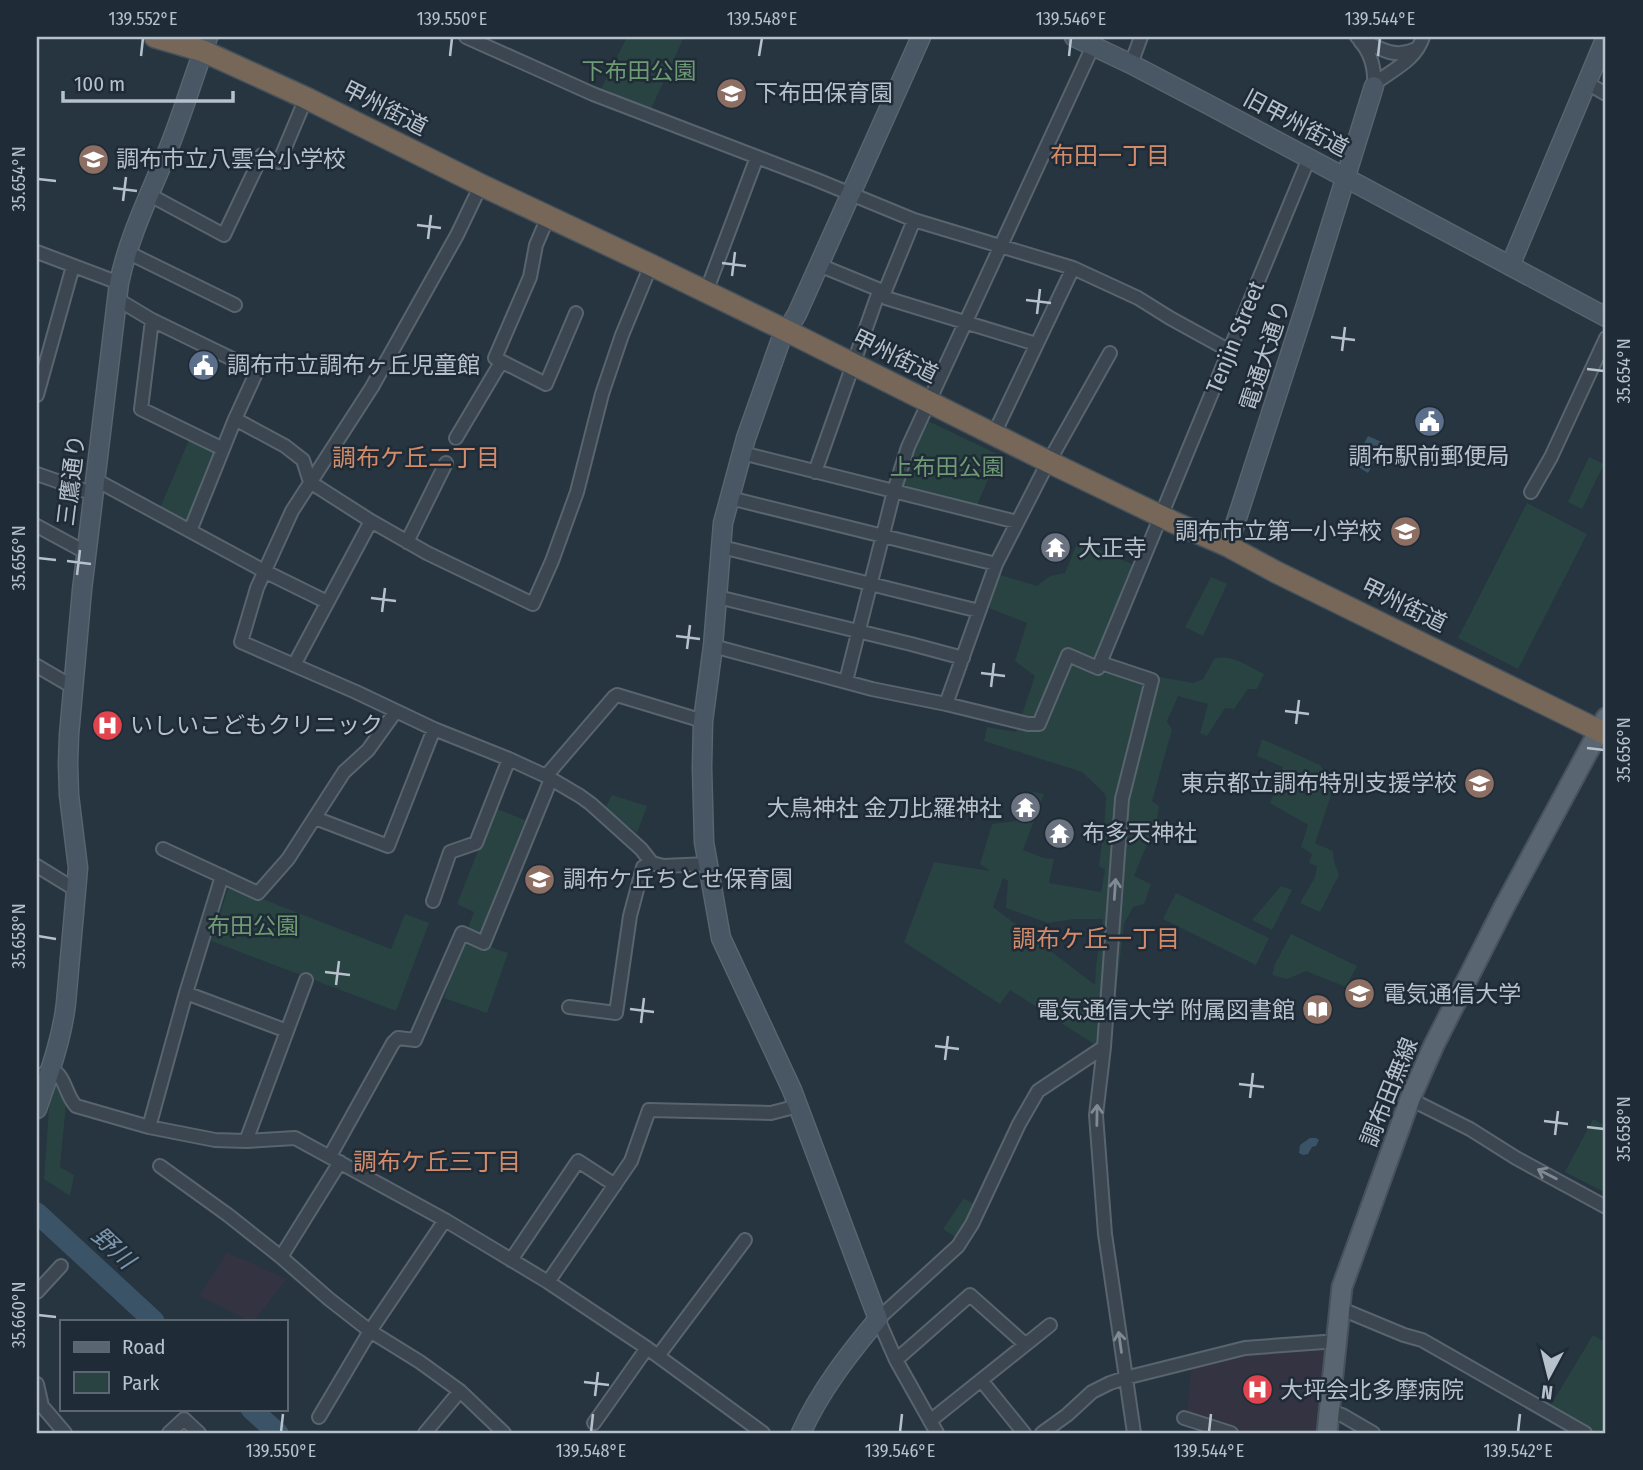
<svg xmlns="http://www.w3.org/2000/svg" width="1643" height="1470" font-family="'Fira Sans Condensed','Noto Sans JP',sans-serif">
	<rect width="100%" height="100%" fill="#263540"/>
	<!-- medical -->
	<path fill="#333341" d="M227,1252l60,27 -33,42h-5l-50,-25z
		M1330,1346l-9,87h-78l-56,-19 4,-49 53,-13z"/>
	<!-- green -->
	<path fill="#294342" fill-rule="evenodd" d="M627,37h57l-34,74 -50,-20z
		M926,420l73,35 -23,52 -75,-17z
		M189,440l27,11 -30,71 -26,-14z
		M1589,457l15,7 -22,45 -14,-7z
		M1527,503l60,31 -69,135 -60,-31z
		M1078,541l56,24 -44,106 9,3 12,-1 6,-13 43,17 33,6 10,-4 11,-20c17,-6 35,8 50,15l-7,15h-9l-14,20 -9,-1 -18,28 -7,-3 8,-29 -30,-8 -11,25 5,9 -20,71 7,5 -2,14 -23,56 17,8 -7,20 -11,3 -9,17 -9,76h-12l-4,45 -2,1 -87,-56 -10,14 -96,-62 30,-80 56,9 -10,-7 12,-40 31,-4 10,-28 11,2 -21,56 21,8 10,1 -5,24 52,9 4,-23 -6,-3 5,-39 2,-29 -2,-5 -22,-21 -98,-31 3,-14 29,5 19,-56 -20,-15 12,-38 -38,-15 11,-33 37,11 13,-10 15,-3zM1003,878l5,3 -2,27 42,15 26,-4h29l-7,47 -1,19 -102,-78z
		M1211,577l16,7 -24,52 -18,-9z
		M1262,739l58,26 7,9 9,6 -21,63 18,8 1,11 5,13 -19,37 -20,-9 15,-26 2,-11 -8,-3 3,-9 -11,-7 7,-22 -38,-22 13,-36 -26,-11z
		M612,795l35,11 -10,27 -32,-25z
		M495,808l30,12 -46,116 -12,-5 7,-19 -17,-8z
		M229,886l162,63 14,-35 24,9 -33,88 -185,-70z
		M1281,886l11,4 -20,40 -20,-10z
		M1176,893l93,45 -13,27 -93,-46z
		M1291,934l66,32 -11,21 -40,-16 -19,8 -15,-4 3,-11z
		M464,938l44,15 -21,60 -43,-15z
		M55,1081l5,1 6,22 -6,63 14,8 -4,21 -26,-17 6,-85z
		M1593,1119l13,7v67l-41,-21z
		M964,1198l9,6 -16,34 -14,-9z
		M1593,1335l13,8v90h-14l-43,-25z"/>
	<!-- water -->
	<path fill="#3b5367" d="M1368,436l16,7 -16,30 -15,-9z
		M1310,1138h6l3,2 -3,6 -4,1 -4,7 -5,1 -4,-2 1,-8z"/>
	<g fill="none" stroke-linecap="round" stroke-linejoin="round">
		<!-- river -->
		<path stroke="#3b5367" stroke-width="21" d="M37,1213l117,108
			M251,1409l27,24"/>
		<defs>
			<path id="street" d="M466,37l127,57 224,86 97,40 159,48 65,30 32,20 60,33
				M1357,37c20,10 36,23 59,12
				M1360,41c12,13 15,28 14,45
				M1131,64l10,-27
				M1587,83l19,11
				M1374,86l4,-5c18,-13 38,-22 45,-44
				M481,185l-24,50 -85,152 -80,124 -35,77 -16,54 115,50 78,37 75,30 37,17 34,20 11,8 50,45 11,14 11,3 45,-2
				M148,194l76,41 38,-80 17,7 27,-64
				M548,217l-12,28 -6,32 -35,81 51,26 30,-71
				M37,252l82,31
				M127,252l108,53
				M819,265l61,25 6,8 150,46
				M706,292l51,-135
				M117,299l35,21
				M37,395l36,-129
				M235,419l50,27 18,14 7,22 61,39
				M994,434l79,-166
				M456,438l41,-69 5,-6
				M742,453l275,69
				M815,472l62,-175 8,-6 29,-71
				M37,474l57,20
				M96,480l168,91 63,31
				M1531,492l20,-35 55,-119
				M730,498l266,66
				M37,526l50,27
				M190,531l45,-112 22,-48 -105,-51 -11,89 82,40
				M407,542l39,-79
				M722,547l257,64
				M718,597l193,47 52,14
				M713,646l159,43 74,15 82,20h11l29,-69 30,13c71,-169 139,-340 211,-510
				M1101,663l51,17 -30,119 -18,248 -8,68 9,119 29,199
				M294,665l77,-144 56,32 106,51 19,-43 25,-69 25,-98 20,-59 29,-70
				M37,666l36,21
				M846,681l48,-190 14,-44 185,-401
				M946,704l50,-140 47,-92 67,-119
				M546,776l68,-79 3,-2 86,26
				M315,818l73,28 46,-117
				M163,849l95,44 30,-34 56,-87 24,-22 28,-39
				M37,866l39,24
				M433,901l17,-49 26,-9 33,-84
				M186,993l101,38
				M569,1007l47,6 14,-97 13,-49 9,-4
				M37,1078l14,-9c15,7 14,26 25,37l73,21 66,13 31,1 49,-3 150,82 103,62 99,66 116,85
				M1410,1099l60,30 46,29 90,49
				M149,1127l37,-134 36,-117
				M246,1141l60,-161
				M330,1156l63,-113 5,-5 17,2 47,-107 22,10 67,-164
				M160,1166l68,49 53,42 48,42 41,32 -51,86
				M445,1220l-75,111 50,31 40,29 44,42
				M281,1257l59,-95
				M511,1260l67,-99 37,24
				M548,1282l83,-121 18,-51 122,3 27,-7
				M37,1292l24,-26
				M1339,1308l65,27 18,5 163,93
				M658,1356l87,-116
				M896,1360l74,-65 55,49
				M981,1380l43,53
				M37,1384l5,22 23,27
				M1330,1411l12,4 31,18
				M1184,1418l47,15
				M930,1421l120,-96
				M594,1423l53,-75
				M169,1433l15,-14 15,14
				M425,1433l35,-42
				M937,1433l-41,-73 -18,-41 80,-73 14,-22 47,-100 19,-33 66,-44
				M1042,1433l25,-18 25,-23 18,-9 15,-5 120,-30 79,-6h12"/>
			<path id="secondary" d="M1074,37l57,27 82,43 393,210
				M1510,266l96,-229
				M1228,546l77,-238 69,-222
				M37,1109c12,-35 25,-70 29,-106l12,-135 -9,-73 -1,-32 1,-28 13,-145 37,-307c10,-48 33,-93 51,-138 14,-36 25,-72 38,-108
				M801,1433c19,-42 47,-78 77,-114l-86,-229 -71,-152 -17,-96 -2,-75 1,-46 10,-75 10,-123 23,-85 34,-96 17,-28 124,-277"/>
			<path id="primary" d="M1327,1433l15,-146 68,-188 24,-54 69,-136 103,-191"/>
			<path id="highway" d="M155,37l48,14 103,47 175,87 170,80 136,66 262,131 124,60 55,24 48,26 330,162"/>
		</defs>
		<!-- street casing -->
		<use href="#street" stroke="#58646e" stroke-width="16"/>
		<!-- secondary casing -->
		<use href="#secondary" stroke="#58646e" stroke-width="21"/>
		<!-- primary casing -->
		<use href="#primary" stroke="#47525c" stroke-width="23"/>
		<!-- highway casing -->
		<use href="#highway" stroke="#45515b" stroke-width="24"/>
		<!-- street -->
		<use href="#street" stroke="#3b4650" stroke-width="12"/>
		<!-- secondary -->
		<use href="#secondary" stroke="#495663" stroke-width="18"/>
		<!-- primary -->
		<use href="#primary" stroke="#596570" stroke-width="19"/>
		<!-- highway -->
		<use href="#highway" stroke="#766758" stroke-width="21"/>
	</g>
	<!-- one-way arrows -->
	<defs><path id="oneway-shaft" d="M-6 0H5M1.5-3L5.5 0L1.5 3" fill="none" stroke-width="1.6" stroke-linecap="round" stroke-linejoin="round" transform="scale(1.75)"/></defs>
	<g stroke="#7f8a94">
		<use href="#oneway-shaft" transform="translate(1115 889) rotate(-86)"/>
		<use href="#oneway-shaft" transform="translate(1097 1115) rotate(-89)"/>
		<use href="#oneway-shaft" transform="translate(1547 1174) rotate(-153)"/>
		<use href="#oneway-shaft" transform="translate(1120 1342) rotate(-98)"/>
	</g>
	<!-- ticks -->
	<path fill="none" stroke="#b7c1cb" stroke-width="2.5" d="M141,56l2,-18M450,56l2,-18M759,56l3,-18M1069,56l2,-18M1378,56l2,-18M38,179l18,2M113,188l24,3M123,201l3,-24M417,225l24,3M428,239l3,-24M722,263l24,3M732,276l3,-24M1026,300l25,3M1037,314l3,-25M1331,337l24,3M1342,351l3,-24M1587,369l17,2M38,558l18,2M67,561l24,3M77,575l3,-25M371,598l25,3M382,612l3,-24M676,636l24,3M687,649l3,-24M981,673l24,3M991,687l3,-24M1285,711l24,3M1296,724l3,-24M1587,748l17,2M38,936l18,3M325,972l25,3M336,985l3,-24M630,1009l24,3M641,1023l3,-25M935,1046l24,3M945,1060l3,-24M1239,1084l25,3M1250,1098l3,-25M1544,1121l24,3M1587,1127l17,2M1555,1135l3,-24M38,1315l18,2M584,1382l25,3M595,1396l3,-24M281,1432l2,-18M591,1432l2,-18M900,1432l2,-18M1209,1432l2,-18M1518,1432l2,-18"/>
	<!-- icons -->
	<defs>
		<symbol id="school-disc" viewBox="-11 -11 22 22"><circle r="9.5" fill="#8d6e63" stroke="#1f2b36"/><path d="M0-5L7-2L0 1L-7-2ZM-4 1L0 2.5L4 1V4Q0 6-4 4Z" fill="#fff"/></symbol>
		<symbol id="civic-disc" viewBox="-11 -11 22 22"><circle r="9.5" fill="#5c6f8a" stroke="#1f2b36"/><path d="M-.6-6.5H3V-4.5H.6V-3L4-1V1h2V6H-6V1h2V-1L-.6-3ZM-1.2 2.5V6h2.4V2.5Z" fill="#fff"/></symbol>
		<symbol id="temple-disc" viewBox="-11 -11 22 22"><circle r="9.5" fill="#6b7280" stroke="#1f2b36"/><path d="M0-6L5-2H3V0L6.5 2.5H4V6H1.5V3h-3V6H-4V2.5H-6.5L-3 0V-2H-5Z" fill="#fff"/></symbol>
		<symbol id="hospital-disc" viewBox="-11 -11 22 22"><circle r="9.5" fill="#e0444e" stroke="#1f2b36"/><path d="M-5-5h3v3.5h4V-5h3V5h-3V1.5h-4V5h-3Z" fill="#fff"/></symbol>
		<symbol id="university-disc" viewBox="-11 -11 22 22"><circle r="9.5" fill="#8d6e63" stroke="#1f2b36"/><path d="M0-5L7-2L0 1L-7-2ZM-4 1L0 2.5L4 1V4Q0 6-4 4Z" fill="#fff"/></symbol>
		<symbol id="library-disc" viewBox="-11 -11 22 22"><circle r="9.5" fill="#8d6e63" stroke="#1f2b36"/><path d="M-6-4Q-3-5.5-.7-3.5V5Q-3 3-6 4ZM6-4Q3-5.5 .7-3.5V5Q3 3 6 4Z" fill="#fff"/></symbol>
	</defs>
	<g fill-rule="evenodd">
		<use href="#school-disc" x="714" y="76" width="35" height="35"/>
		<use href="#school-disc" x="76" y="142" width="35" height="35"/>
		<use href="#civic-disc" x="186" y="348" width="35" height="35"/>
		<use href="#civic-disc" x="1412" y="404" width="35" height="35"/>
		<use href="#school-disc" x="1388" y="514" width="35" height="35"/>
		<use href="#temple-disc" x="1038" y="530" width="35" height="35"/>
		<use href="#hospital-disc" x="90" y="708" width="35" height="35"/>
		<use href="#school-disc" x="1462" y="766" width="35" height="35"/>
		<use href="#temple-disc" x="1008" y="790" width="35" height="35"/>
		<use href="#temple-disc" x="1042" y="816" width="35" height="35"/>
		<use href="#school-disc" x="522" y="862" width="35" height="35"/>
		<use href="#university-disc" x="1342" y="976" width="35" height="35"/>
		<use href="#library-disc" x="1300" y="992" width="35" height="35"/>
		<use href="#hospital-disc" x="1240" y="1372" width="35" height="35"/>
	</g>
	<g text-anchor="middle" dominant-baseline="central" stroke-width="5" stroke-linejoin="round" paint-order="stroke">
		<!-- park labels -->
		<g font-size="23" fill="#6f9b74" stroke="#1f2b36">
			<text x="639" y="71">下布田公園</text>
			<text x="947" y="467">上布田公園</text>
			<text x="253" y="926">布田公園</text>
		</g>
		<!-- poi labels -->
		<g font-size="23" fill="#b7c1cb" stroke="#1f2b36" text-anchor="start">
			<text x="755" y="93">下布田保育園</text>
			<text x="116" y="159">調布市立八雲台小学校</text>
			<text x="227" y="365">調布市立調布ヶ丘児童館</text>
			<text x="1429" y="456" text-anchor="middle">調布駅前郵便局</text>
			<text x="1382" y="531" text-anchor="end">調布市立第一小学校</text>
			<text x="1078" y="548">大正寺</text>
			<text x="130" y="725">いしいこどもクリニック</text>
			<text x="1457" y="783" text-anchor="end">東京都立調布特別支援学校</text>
			<text x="1002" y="808" text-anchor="end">大鳥神社 金刀比羅神社</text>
			<text x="1082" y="833">布多天神社</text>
			<text x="563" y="879">調布ケ丘ちとせ保育園</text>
			<text x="1383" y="994">電気通信大学</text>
			<text x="1295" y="1010" text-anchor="end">電気通信大学 附属図書館</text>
			<text x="1280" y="1390">大坪会北多摩病院</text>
		</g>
		<!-- street labels -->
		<g font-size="23" fill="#b7c1cb" stroke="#1f2b36">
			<text transform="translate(385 108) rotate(27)">甲州街道</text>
			<text transform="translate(1296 123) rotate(28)">旧甲州街道</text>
			<text transform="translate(1235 337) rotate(-68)">Tenjin Street</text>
			<text transform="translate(1265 355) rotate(-72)">電通大通り</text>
			<text transform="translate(895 356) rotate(26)">甲州街道</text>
			<text transform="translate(71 480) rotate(-83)">三鷹通り</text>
			<text transform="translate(1404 605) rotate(26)">甲州街道</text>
			<text transform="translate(1389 1092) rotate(-68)">調布田無線</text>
		</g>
		<!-- neighbourhood labels -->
		<g font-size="24" fill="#d38b6a" stroke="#1f2b36">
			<text x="1110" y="156">布田一丁目</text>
			<text x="416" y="458">調布ケ丘二丁目</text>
			<text x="1096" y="939">調布ケ丘一丁目</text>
			<text x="437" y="1162">調布ケ丘三丁目</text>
		</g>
		<!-- water labels -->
		<g font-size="24" font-style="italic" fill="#7996ac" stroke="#1f2b36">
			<text transform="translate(113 1248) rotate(43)">野川</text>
		</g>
	</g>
	<!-- border -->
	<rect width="1643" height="1470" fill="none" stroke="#1f2b36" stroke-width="77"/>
	<!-- legend -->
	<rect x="60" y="1320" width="228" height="91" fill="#1f2b36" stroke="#5c6772" stroke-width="2"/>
	<rect x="74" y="1342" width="35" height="10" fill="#596570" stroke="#5c6772" stroke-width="2"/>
	<text x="122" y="1354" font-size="21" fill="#b7c1cb">Road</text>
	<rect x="74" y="1372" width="35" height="21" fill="#294342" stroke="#5c6772" stroke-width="2"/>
	<text x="122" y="1390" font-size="21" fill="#b7c1cb">Park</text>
	<!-- north arrow -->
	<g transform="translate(1549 1376) rotate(187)" stroke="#1f2b36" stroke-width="5" paint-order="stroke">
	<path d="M0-5L12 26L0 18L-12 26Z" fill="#b7c1cb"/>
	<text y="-10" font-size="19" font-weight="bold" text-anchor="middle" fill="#b7c1cb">N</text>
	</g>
	<!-- scale -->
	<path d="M63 91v10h170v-10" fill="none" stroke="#b7c1cb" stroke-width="3.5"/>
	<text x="74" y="91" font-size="21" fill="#b7c1cb" stroke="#1f2b36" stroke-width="5" paint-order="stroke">100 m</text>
	<rect x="38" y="38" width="1566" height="1394" fill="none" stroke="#b7c1cb" stroke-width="2.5"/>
	<g font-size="18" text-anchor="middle" fill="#b7c1cb">
		<text x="143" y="25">139.552°E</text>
		<text x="452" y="25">139.550°E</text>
		<text x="762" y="25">139.548°E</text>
		<text x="1071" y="25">139.546°E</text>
		<text x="1380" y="25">139.544°E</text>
		<text transform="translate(19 179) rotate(-90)" y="6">35.654°N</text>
		<text transform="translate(1624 371) rotate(-90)" y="6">35.654°N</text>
		<text transform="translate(19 558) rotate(-90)" y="6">35.656°N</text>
		<text transform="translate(1624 750) rotate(-90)" y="6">35.656°N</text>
		<text transform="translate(19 936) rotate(-90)" y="6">35.658°N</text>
		<text transform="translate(1624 1129) rotate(-90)" y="6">35.658°N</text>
		<text transform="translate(19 1315) rotate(-90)" y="6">35.660°N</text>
		<text x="281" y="1457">139.550°E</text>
		<text x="591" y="1457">139.548°E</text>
		<text x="900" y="1457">139.546°E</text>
		<text x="1209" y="1457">139.544°E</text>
		<text x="1518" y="1457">139.542°E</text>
	</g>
</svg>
